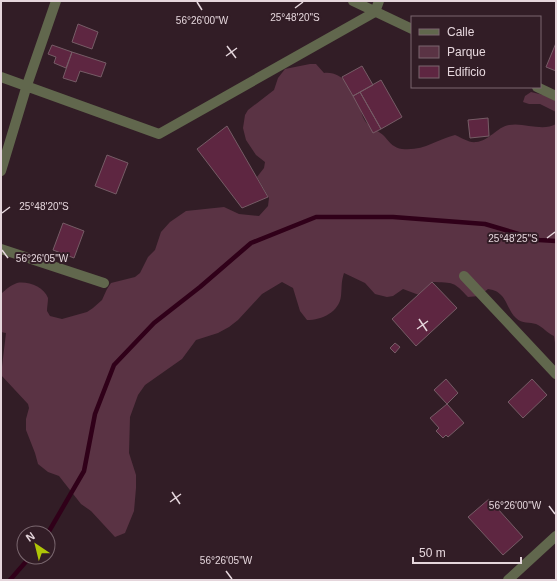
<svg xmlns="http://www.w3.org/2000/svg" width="557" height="581" font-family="Helvetica,sans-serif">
	<rect width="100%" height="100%" fill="#321d26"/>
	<!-- green -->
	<path fill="#5a3344" d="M310,64h6l8,9c19,-2 29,16 36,32 1,3 1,8 3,12 5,12 15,12 22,20 5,6 9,11 17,12 23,2 33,-9 53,-14 7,3 14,8 21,7 13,-1 21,-15 33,-17 15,-3 33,7 47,-1v226l-2,-14c-7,-3 -11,-9 -18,-12 -6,-2 -14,0 -20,-6 -10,-9 -9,-27 -28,-29l-9,7 -11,1c-15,-16 -14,-14 -36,-15l-13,13 -16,-6 -10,7 -6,1 -12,-3 -10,-11 -21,-10c-3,9 -2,14 -3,23 -2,16 -19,24 -34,24l-7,-9 -7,-23 -11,-6 -20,12 -24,26 -9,7 -11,6 -22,7 -14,19 -37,26 -7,10 -8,22 -1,36 7,22v13l-2,23 -9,22 -10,4 -24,-26 -10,-7 -22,-28 -11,-4 -10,-8 -3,-11 -9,-23v-11l3,-11 -1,-4 -27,-29 5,-42 -5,-1v-38c4,-4 10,-9 16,-11 11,-2 27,4 31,15 0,4 -1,9 -1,13l3,5 12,3 25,-7 6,-4 9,-8 5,-11 4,-6 24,-6 5,-4 8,-16 7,-7 6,-18 9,-10 16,-11 38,-4 15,7 20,2 9,-10 1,-8 -12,-21 7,-9 1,-6 -9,-7 -10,-15 -3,-12 2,-13 3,-5 26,-20 4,-12 7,-9z
		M531,92l25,6v14l-16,-8h-11l-6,-2 2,-6z"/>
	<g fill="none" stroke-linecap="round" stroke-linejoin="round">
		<!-- stream -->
		<path stroke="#300019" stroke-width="4.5" d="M48,533l36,-62 11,-57 19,-49 40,-42 46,-36 51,-44 65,-26h77l92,7 54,16 17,1
			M10,580l20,-23"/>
	</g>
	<!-- building -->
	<path fill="#5e2641" stroke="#765c66" d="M78,24l20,8 -6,17 -20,-7z
		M556,43v28l-10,-4z
		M52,45l20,7 -6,16 -12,-5 2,-6 -8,-3z
		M72,52l34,11 -5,14 -21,-6 -4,11 -13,-4z
		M362,66l11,19 -20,11 -11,-19z
		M381,80l21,37 -21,12 -21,-37z
		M360,92l21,37 -8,4 -20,-37z
		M488,118l1,18 -19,2 -2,-18z
		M227,126l41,71 -26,11 -45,-59z
		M107,155l21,8 -12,31 -21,-8z
		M63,223l21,8 -10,27 -21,-8z
		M432,282l25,26 -41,38 -24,-27z
		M395,343l5,4 -5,6 -5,-5z
		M446,379l12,14 -11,11 -13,-14z
		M532,379l15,16 -24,23 -15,-16z
		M447,404l17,19 -16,14 -2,-2 -3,3 -7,-7 3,-3 -9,-10z
		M489,499l34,38 -20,18 -35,-38z"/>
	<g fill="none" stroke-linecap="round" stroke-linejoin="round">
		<!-- minor -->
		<path stroke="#61674d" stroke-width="10" d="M353,1l59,28
			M1,77l158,57 216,-122 4,-11
			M537,87l19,9
			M1,171l26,-86 29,-84
			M1,249l103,34
			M464,276l92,98
			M508,580l48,-44"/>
	</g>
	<!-- ticks -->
	<path fill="none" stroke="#e5d6dc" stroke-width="1.5" d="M197,2l5,8M295,8l8,-6M227,46l9,12M226,56l11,-8M2,213l8,-6M547,238l8,-6M2,250l6,8M419,319l8,12M417,329l11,-8M172,492l8,12M170,502l11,-8M549,506l6,8M226,571l6,8"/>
	<g font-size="10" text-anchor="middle" fill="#e5d6dc" stroke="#321d26" stroke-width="4" stroke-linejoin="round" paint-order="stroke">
		<text x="295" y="21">25°48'20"S</text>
		<text x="202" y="24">56°26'00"W</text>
		<text x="44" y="210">25°48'20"S</text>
		<text x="513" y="242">25°48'25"S</text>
		<text x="42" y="262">56°26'05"W</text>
		<text x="515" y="509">56°26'00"W</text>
		<text x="226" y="564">56°26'05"W</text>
	</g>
	<!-- border -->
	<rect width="557" height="581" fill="none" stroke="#e5d6dc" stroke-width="4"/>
	<!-- legend -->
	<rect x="411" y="16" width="130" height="72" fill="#321d26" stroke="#7a676f"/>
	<rect x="419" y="29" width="20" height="6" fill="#61674d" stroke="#7a676f"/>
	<text x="447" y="36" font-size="12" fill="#e5d6dc">Calle</text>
	<rect x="419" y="46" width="20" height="12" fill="#5a3344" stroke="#7a676f"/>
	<text x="447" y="56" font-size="12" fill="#e5d6dc">Parque</text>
	<rect x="419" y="66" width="20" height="12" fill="#5e2641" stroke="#7a676f"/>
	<text x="447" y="76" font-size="12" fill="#e5d6dc">Edificio</text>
	<!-- north arrow -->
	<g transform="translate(36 545) rotate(325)"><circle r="19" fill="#321d26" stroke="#7a676f"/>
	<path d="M0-3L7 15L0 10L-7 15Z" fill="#afc507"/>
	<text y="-6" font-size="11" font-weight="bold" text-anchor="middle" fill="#e5d6dc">N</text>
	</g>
	<!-- scale -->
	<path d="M413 557v6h108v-6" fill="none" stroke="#e5d6dc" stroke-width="2"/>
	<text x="419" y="557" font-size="12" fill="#e5d6dc" stroke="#321d26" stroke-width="3" paint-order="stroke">50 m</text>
</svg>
